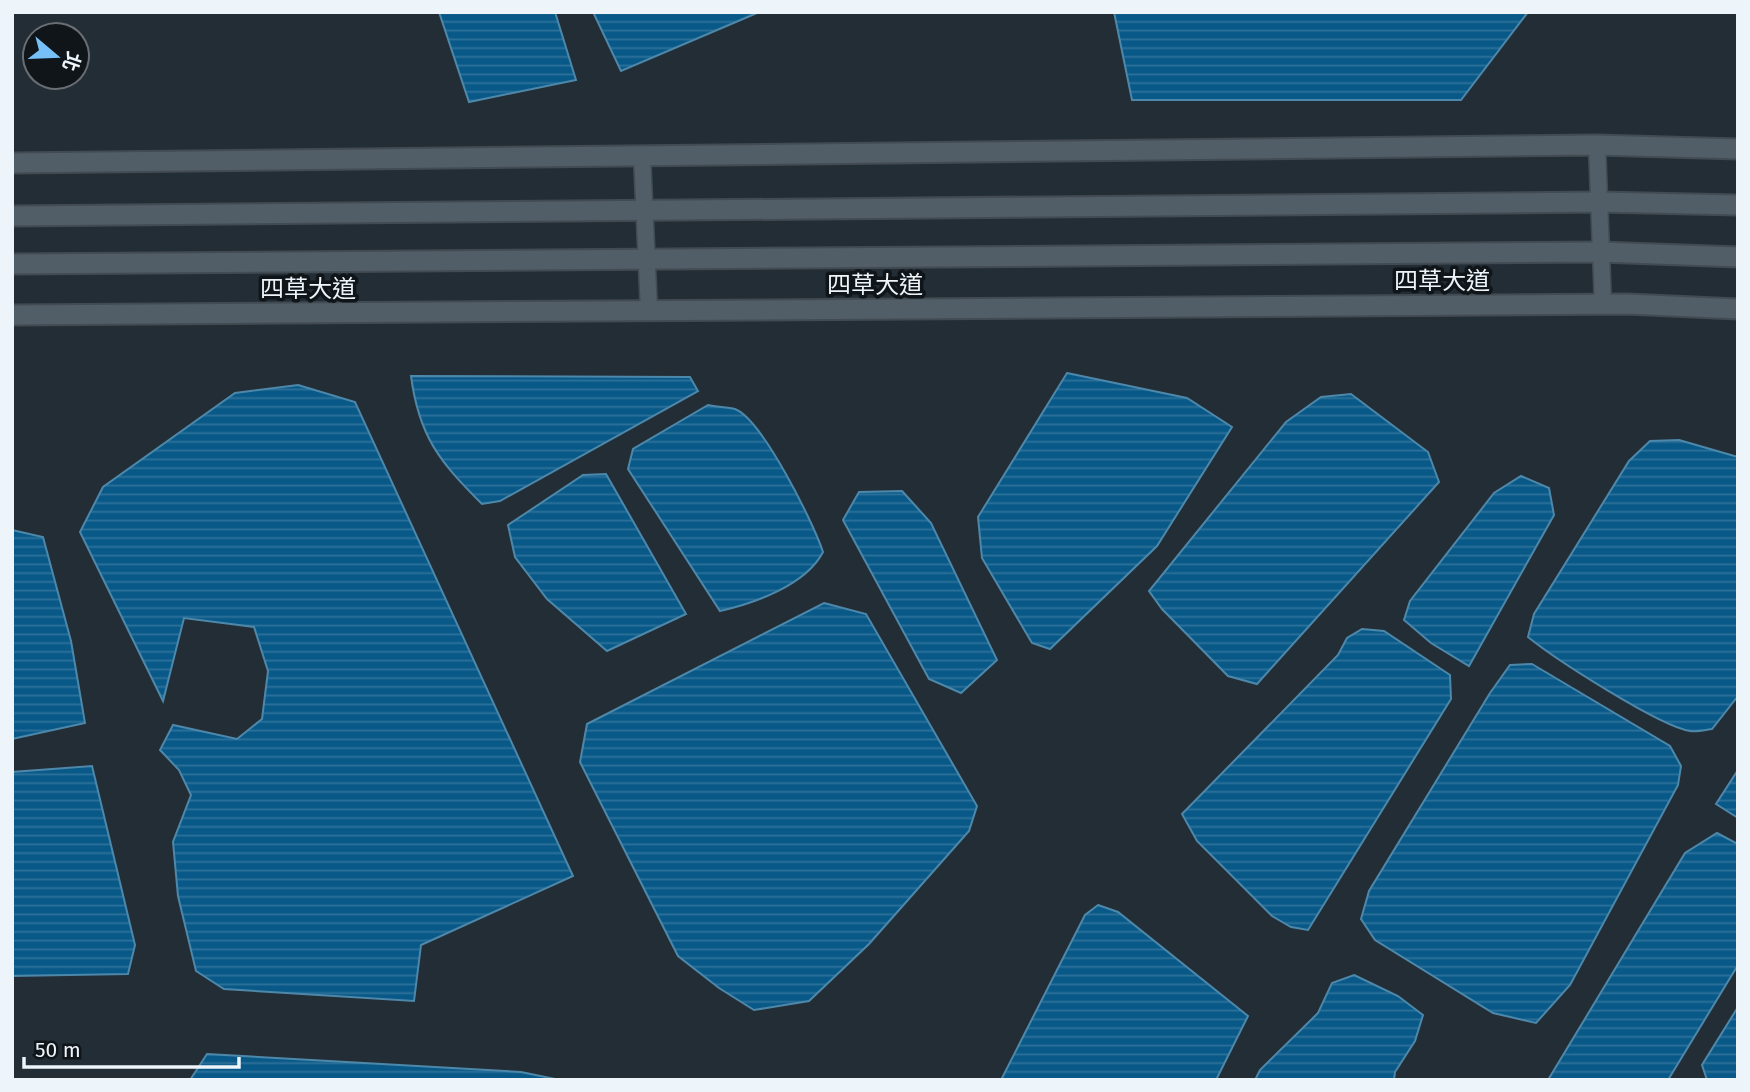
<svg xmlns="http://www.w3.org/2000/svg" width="1750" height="1092" font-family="'Fira Sans','Noto Sans TC',sans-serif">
	<defs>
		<pattern id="water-rules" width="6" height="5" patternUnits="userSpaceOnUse" patternTransform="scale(1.75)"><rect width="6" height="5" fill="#095988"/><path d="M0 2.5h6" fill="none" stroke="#2d719a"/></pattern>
	</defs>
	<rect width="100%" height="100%" fill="#232d36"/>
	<!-- water -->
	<path fill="url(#water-rules)" stroke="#4d88aa" stroke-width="2" d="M439,12h116l21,68 -107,22z
		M593,12h164v1l-136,58z
		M1114,12h414l-67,88h-329z
		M1067,373l120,25 45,29 -75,119 -107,103 -18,-6 -50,-85 -4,-41z
		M411,376l279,1 8,14 -198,110 -18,3c-42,-42 -63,-67 -71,-128z
		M298,385l57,17 218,474 -152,69 -7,56 -190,-12 -28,-18 -18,-75 -5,-54 18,-47 -12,-25 -19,-20 13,-25 64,14 25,-20 6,-48 -14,-44 -70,-9 -21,83 -83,-169 23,-45 132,-94z
		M1351,394l77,58 11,30 -182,202 -29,-8 -66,-67 -13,-18 137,-169 35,-25z
		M708,405c8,2 19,2 27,4 27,10 79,115 88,143 -17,33 -68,51 -103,59l-92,-142 5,-20z
		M1679,440l59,17v239l-26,33c-7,1 -16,3 -22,2 -31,-5 -135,-72 -162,-94l6,-23 95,-153 21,-20z
		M606,474l80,140 -79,37 -60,-52 -32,-42 -7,-32 75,-50z
		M1521,476l28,12 5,27 -85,151 -38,-23 -27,-23 6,-19 84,-108z
		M902,491l29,32 66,137 -36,33 -32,-14 -86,-159 16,-28z
		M12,530l31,7 28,104 14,82 -73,16z
		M824,603l42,11 111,192 -8,25 -100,113 -60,57 -55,9 -35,-22 -41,-32 -98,-194 7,-38z
		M1362,629l22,2 66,44 1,24 -143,231 -17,-3 -19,-11 -75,-75 -15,-27 156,-159 9,-17z
		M1532,664l138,82 11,20 -3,19 -108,200 -34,38 -43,-10 -118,-73 -14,-21 8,-28 121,-198 20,-28z
		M92,766l43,179 -7,29 -116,2v-204z
		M1738,770v48l-22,-14z
		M1717,833l21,11v121l-70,115h-120l137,-227z
		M1098,905l20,7 130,104 -32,64h-215l84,-165z
		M1354,975l44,21 25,19 -8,26 -20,31 -1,8h-139l5,-10 58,-57 14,-30z
		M1738,1007v73h-31l-5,-15z
		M207,1054l314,18 39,8h-370z"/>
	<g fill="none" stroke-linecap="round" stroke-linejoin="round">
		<defs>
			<path id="service" d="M1597,145l6,160
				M642,156l7,155"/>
			<path id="tertiary" d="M12,163l1585,-18 141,4
				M12,216l1587,-14 139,3
				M12,264l1588,-12 138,5
				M12,315l1615,-11 111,5"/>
		</defs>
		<!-- service casing -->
		<use href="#service" stroke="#424b52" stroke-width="19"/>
		<!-- tertiary casing -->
		<use href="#tertiary" stroke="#424b52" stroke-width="23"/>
		<!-- service -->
		<use href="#service" stroke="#515d67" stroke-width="16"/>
		<!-- tertiary -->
		<use href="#tertiary" stroke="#515d67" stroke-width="19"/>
	</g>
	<g text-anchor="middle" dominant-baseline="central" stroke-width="7" stroke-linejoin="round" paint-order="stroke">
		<!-- street labels -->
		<g font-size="24" fill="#edf4fa" stroke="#101519">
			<text x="1442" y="281">四草大道</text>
			<text x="875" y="285">四草大道</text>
			<text x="308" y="289">四草大道</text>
		</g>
	</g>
	<!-- border -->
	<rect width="1750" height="1092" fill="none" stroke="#edf4fa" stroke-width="28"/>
	<!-- north arrow -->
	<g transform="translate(56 56) rotate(109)"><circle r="33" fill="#101519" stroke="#686e73" stroke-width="2"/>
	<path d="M0-5L12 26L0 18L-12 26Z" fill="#77c0f7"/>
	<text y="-10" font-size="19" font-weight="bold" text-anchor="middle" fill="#edf4fa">北</text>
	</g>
	<!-- scale -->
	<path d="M24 1057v10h215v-10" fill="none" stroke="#edf4fa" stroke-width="3.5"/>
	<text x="35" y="1057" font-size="21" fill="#edf4fa" stroke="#101519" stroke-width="5" paint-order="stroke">50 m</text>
</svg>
